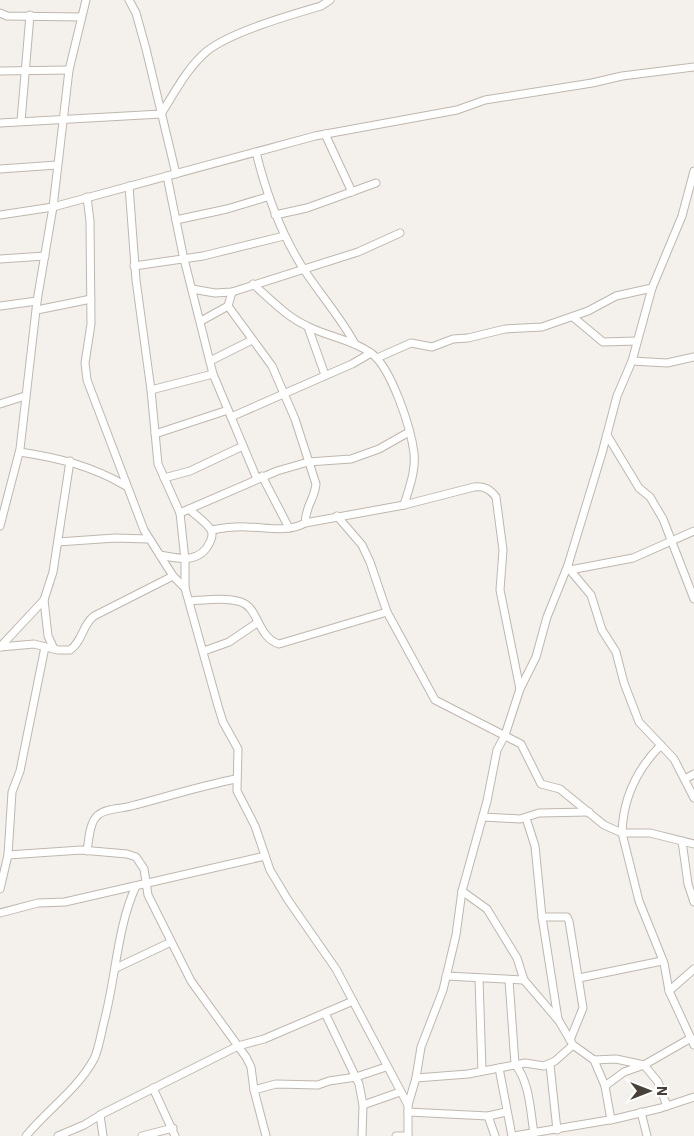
<svg xmlns="http://www.w3.org/2000/svg" width="694" height="1136" font-family="'IBM Plex Sans',sans-serif">
  <style>
    .lines { fill: none; stroke-linecap: round; stroke-linejoin: round }
    .minor-casing { stroke: #bfb7ae; stroke-width: 9 }
    .minor { stroke: #fff; stroke-width: 7 }
  </style>
  <rect width="100%" height="100%" fill="#f4f0eb"/>
  <g class="lines">
    <!-- minor casing -->
    <g class="minor-casing">
      <g id="minor">
        <polyline points="129,0 136,13 146,49 176,174"/>
        <polyline points="0,13 7,16 81,17"/>
        <polyline points="0,71 69,70"/>
        <polyline points="21,121 30,15"/>
        <path d="M0,123L161,114C175,92 187,68 207,51C231,32 290,15 321,6L330,0"/>
        <polyline points="325,134 352,192"/>
        <path d="M256,152C266,193 279,229 301,265C318,292 340,316 355,344"/>
        <polyline points="0,169 57,165"/>
        <polyline points="167,176 183,255 213,374 257,479"/>
        <polyline points="129,186 136,280 151,390 158,464 180,513 185,560 185,588 218,706 223,722 238,749 237,791 255,826 270,870 288,900 336,969 408,1105 408,1136"/>
        <polyline points="87,197 90,221 91,324 85,363 87,380 144,530 173,576 185,588"/>
        <polyline points="0,215 53,207 315,136 457,110 485,100 592,83 622,76 694,67"/>
        <polyline points="275,215 307,208 376,183"/>
        <polyline points="176,220 227,209 267,197"/>
        <polyline points="0,259 45,256"/>
        <polyline points="134,266 203,256 284,236"/>
        <path d="M253,284C270,299 287,317 307,326C328,337 351,339 371,353C391,367 411,428 414,453C416,471 409,488 404,505"/>
        <polyline points="192,289 215,293 232,292 358,252 400,233"/>
        <polyline points="0,306 37,301"/>
        <polyline points="37,310 91,299"/>
        <polyline points="573,317 603,342 637,341"/>
        <polyline points="201,321 228,306 232,292"/>
        <polyline points="308,327 325,375"/>
        <polyline points="377,358 411,343 432,347 453,339 468,338 505,329 542,327 588,311 616,296 652,288"/>
        <polyline points="210,361 252,340"/>
        <polyline points="632,361 667,363 694,357"/>
        <polyline points="151,390 213,374"/>
        <polyline points="0,404 25,396"/>
        <polyline points="231,417 352,364 371,353"/>
        <polyline points="155,434 228,410"/>
        <polyline points="607,435 639,488 650,497 663,519 694,599"/>
        <path d="M20,452C59,458 92,466 126,486"/>
        <polyline points="262,476 289,528"/>
        <polyline points="164,478 190,471 243,446"/>
        <polyline points="180,513 277,471 308,462 351,459 379,449 409,432"/>
        <polyline points="337,516 362,545 370,562 387,612 435,700 521,744 541,784 560,789 604,825 622,833 639,901 664,963 669,991 694,1045"/>
        <path d="M305,523L404,505L474,487C484,486 490,489 496,497L503,550L500,590L520,689"/>
        <polyline points="0,526 20,449 37,301 53,207 69,70 86,0"/>
        <path d="M212,530C223,528 235,526 247,527C266,527 287,533 305,523C306,504 314,501 316,484L295,419L272,366L228,306"/>
        <polyline points="58,542 115,538 149,539"/>
        <path d="M160,555C179,559 200,564 210,542C212,538 213,534 211,530C207,523 195,515 189,509"/>
        <polyline points="568,565 570,570 591,595 602,630 616,652 624,683 639,722 674,759 694,798"/>
        <polyline points="570,570 633,558 694,531"/>
        <polyline points="44,600 48,636 54,649"/>
        <path d="M189,601C205,600 226,597 241,602C259,608 257,637 279,644L387,612"/>
        <polyline points="0,647 44,600 53,572 70,461"/>
        <path d="M0,647L34,644L58,650H70C83,641 82,625 94,616L173,576"/>
        <polyline points="204,651 229,642 257,623"/>
        <path d="M661,745C636,770 623,798 622,833H650L694,844"/>
        <polyline points="685,779 694,774"/>
        <polyline points="483,817 520,819 539,813 589,812"/>
        <polyline points="526,818 535,846 542,917 558,1019"/>
        <polyline points="682,841 688,884 694,902"/>
        <path d="M87,851C89,840 89,823 98,815C106,808 121,809 131,806C166,797 200,786 236,779"/>
        <polyline points="8,855 81,850 127,854 136,857 144,869 148,895 191,981 246,1057 251,1067 254,1090 266,1136"/>
        <polyline points="0,889 8,855 12,792 20,771 45,647"/>
        <polyline points="462,891 487,909 517,958 524,980 559,1021 573,1045 594,1060 616,1059 644,1065 658,1082 667,1106"/>
        <polyline points="0,913 38,903 65,902 265,856"/>
        <polyline points="542,917 567,917 569,921 583,1008 570,1040"/>
        <polyline points="116,968 171,942"/>
        <polyline points="446,976 524,980"/>
        <polyline points="479,978 482,1071"/>
        <polyline points="579,978 662,961"/>
        <path d="M509,980L515,1064C530,1083 530,1110 534,1133"/>
        <polyline points="669,991 694,969"/>
        <polyline points="325,1013 359,1084 363,1105 362,1136"/>
        <polyline points="594,1060 605,1086 611,1120"/>
        <polyline points="550,1065 557,1130"/>
        <polyline points="499,1068 512,1136"/>
        <polyline points="416,1078 468,1074 525,1063 544,1066 555,1061 573,1045"/>
        <polyline points="605,1086 624,1072 644,1065 691,1038"/>
        <polyline points="153,1088 175,1136"/>
        <polyline points="254,1090 276,1084 318,1085 329,1081 356,1077 386,1067"/>
        <polyline points="363,1105 400,1092"/>
        <polyline points="408,1105 416,1078 421,1047 443,990 456,935 462,891 487,801 497,750 505,735 520,689 536,657 547,617 568,565 602,453 617,396 632,361 652,288 682,216 694,171"/>
        <polyline points="408,1112 488,1116 506,1112"/>
        <polyline points="641,1112 647,1136"/>
        <polyline points="100,1115 103,1136"/>
        <polyline points="488,1116 495,1136"/>
        <path d="M26,1136C48,1109 77,1090 94,1059C99,1048 101,1034 104,1022C116,977 117,927 136,886"/>
        <polyline points="58,1136 84,1125 102,1114 238,1046 264,1039 353,1001"/>
        <polyline points="142,1136 173,1128"/>
        <polyline points="396,1136 408,1136"/>
        <polyline points="514,1136 615,1119 661,1108 694,1097"/>
      </g>
    </g>
    <!-- minor -->
    <use href="#minor" class="minor"/>
  </g>
  <!-- north arrow -->
  <g transform="translate(649 1091) rotate(90)" stroke="#ffffff" stroke-width="4" paint-order="stroke">
  <path d="M0-4L9 19L0 12L-9 19Z" fill="#474139"/>
  <text y="-8" font-size="14" font-weight="bold" text-anchor="middle" fill="#474139">N</text>
  </g>
</svg>
